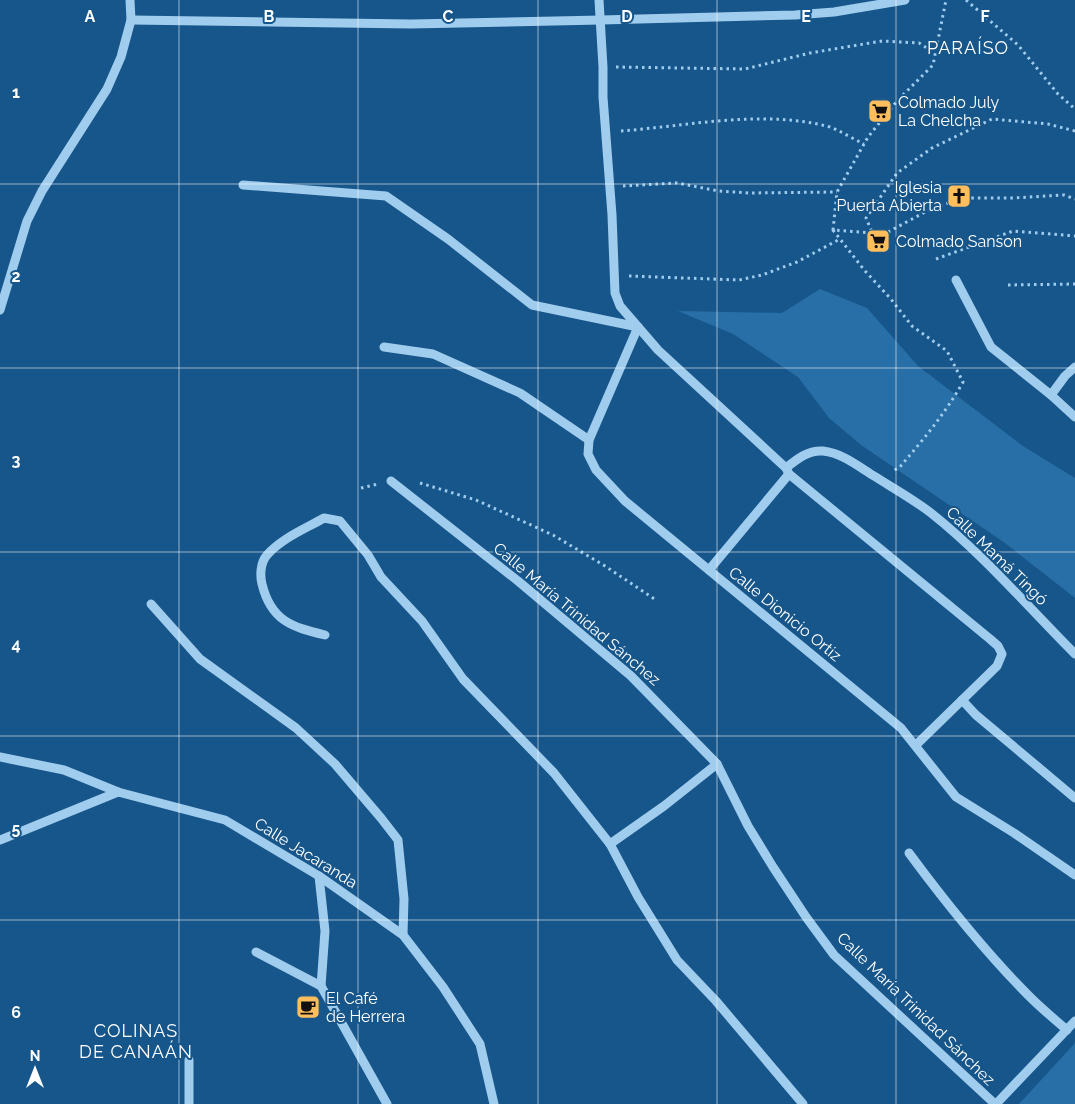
<svg xmlns="http://www.w3.org/2000/svg" width="1075" height="1104" font-family="Raleway,sans-serif">
  <style>
    .green { fill: #276fa6 }
    .lines { fill: none; stroke-linecap: round; stroke-linejoin: round }
    .path { stroke: #a0ccee; stroke-width: 3; stroke-dasharray: 2.5 4; stroke-linecap: butt }
    .minor { stroke: #a0ccee; stroke-width: 9 }
    .grid { fill: none; stroke: #fff; stroke-width: 1; stroke-opacity: 0.55 }
    .labels { text-anchor: middle; dominant-baseline: central; stroke-width: 4; stroke-linejoin: round; paint-order: stroke }
    .poi-label { font-size: 16px; fill: #fff; stroke: #17568a; text-anchor: start }
    .street-label { font-size: 16px; fill: #fff; stroke: #17568a }
    .neighbourhood-label { font-size: 18px; letter-spacing: 1px; fill: #fff; stroke: #17568a }
    .grid-label { font-size: 16px; text-anchor: middle; font-weight: bold; fill: #fff; stroke: #17568a; stroke-width: 4; stroke-linejoin: round; paint-order: stroke }
  </style>
  <rect width="100%" height="100%" fill="#17568a"/>
  <!-- green -->
  <g class="green">
    <polygon points="820,289 867,308 918,366 1023,446 1075,478 1075,598 1005,543 861,445 829,418 798,377 733,334 678,311 782,313"/>
    <polygon points="1075,1043 1075,1104 1019,1104"/>
  </g>
  <g class="lines">
    <!-- path -->
    <g class="path">
      <polyline points="966,0 1018,45 1058,94 1075,109"/>
      <polyline points="616,67 745,69 810,53 882,41 919,43 935,53"/>
      <path d="M621,131C687,126 764,109 830,127C841,131 853,139 864,144"/>
      <polyline points="1075,131 1048,124 992,119 932,148 897,173 866,218 875,239 927,211 962,198 1013,198 1064,195 1075,199"/>
      <polyline points="623,186 677,183 719,191 749,193 837,192"/>
      <path d="M833,230L865,271L890,298L912,326L947,351L963,382C945,414 922,441 899,468L892,471"/>
      <polyline points="872,233 833,230 837,192 868,137 897,101 933,65 946,0"/>
      <polyline points="936,259 1013,231 1075,236"/>
      <polyline points="629,276 739,280 762,275 797,262 840,239"/>
      <polyline points="1008,285 1075,284"/>
      <polyline points="420,483 476,500 553,535 605,566 656,600"/>
      <polyline points="361,488 378,484"/>
    </g>
    <!-- minor -->
    <g class="minor">
      <polyline points="599,0 603,67 603,97 612,215 615,293 620,306 658,350 786,468 789,474 990,639 998,646 1002,654 997,666 916,745"/>
      <polyline points="131,20 411,24 601,20 795,15 834,12 905,0"/>
      <polyline points="243,185 386,196 448,239 532,305 638,327"/>
      <polyline points="956,280 991,347 1051,395 1075,417"/>
      <polyline points="0,310 27,221 42,191 107,89 121,57 131,20 130,0"/>
      <polyline points="638,327 589,440 588,454 596,470 625,501 901,728 956,797 1014,833 1075,875"/>
      <polyline points="384,347 433,354 520,393 589,440"/>
      <polyline points="1051,395 1065,376 1075,367"/>
      <path d="M786,468C797,459 808,450 823,451C842,453 858,466 874,476C893,488 913,499 931,513C984,555 1028,607 1075,654"/>
      <polyline points="391,481 518,581 631,676 717,764 748,826 773,867 806,917 834,955 995,1104"/>
      <polyline points="709,570 789,474"/>
      <polyline points="151,604 200,659 296,728 335,764 381,818 398,840 404,899 403,935"/>
      <path d="M325,635C292,627 271,621 262,584C260,576 260,563 267,555C282,538 305,529 324,518L340,521L368,555L381,577L422,621L463,679L554,773L610,844L638,897L677,960L716,1001L803,1104"/>
      <polyline points="962,700 976,715 1075,798"/>
      <polyline points="0,757 64,770 118,792 225,820 319,876 403,935 443,987 480,1044 494,1104"/>
      <polyline points="0,840 118,792"/>
      <polyline points="610,844 664,806 717,764"/>
      <path d="M909,853C946,903 985,952 1030,997C1041,1008 1054,1019 1067,1030"/>
      <polyline points="319,876 325,931 321,986"/>
      <polyline points="256,952 321,986 387,1104"/>
      <polyline points="189,1104 189,1060"/>
      <polyline points="996,1104 1075,1021"/>
    </g>
  </g>
  <!-- grid -->
  <path class="grid" d="M179,0V1104M358,0V1104M538,0V1104M717,0V1104M896,0V1104M0,184H1075M0,368H1075M0,552H1075M0,736H1075M0,920H1075"/>
  <!-- icons -->
  <defs>
    <g id="supermarket-square" transform="scale(1.25)"><rect x="-9" y="-9" width="18" height="18" rx="4" fill="#ffbe5d" stroke="#17568a"/><path d="M-6-5.5h2.5l.6 2H6L4.5 2H-2.5L-4.4-4H-6ZM-1.5 3.2a1.3 1.3 0 1 0 .1 0ZM3 3.2a1.3 1.3 0 1 0 .1 0Z" fill="#111"/></g>
    <g id="church-square" transform="scale(1.25)"><rect x="-9" y="-9" width="18" height="18" rx="4" fill="#ffbe5d" stroke="#17568a"/><path d="M-1.2-6h2.4v3.5h3.3v2.4h-3.3V6h-2.4V-.1h-3.3v-2.4h3.3Z" fill="#111"/></g>
    <g id="cafe-square" transform="scale(1.25)"><rect x="-9" y="-9" width="18" height="18" rx="4" fill="#ffbe5d" stroke="#17568a"/><path d="M-5.5-4.5H6V0H3Q3 3.5 0 3.5H-2.5Q-5.5 3.5-5.5 0ZM3-3.2v2h1.7v-2ZM-6 4.5H4V6H-6Z" fill="#111"/></g>
  </defs>
  <g fill-rule="evenodd">
    <use href="#supermarket-square" x="880" y="111"/>
    <use href="#church-square" x="959" y="196"/>
    <use href="#supermarket-square" x="878" y="241"/>
    <use href="#cafe-square" x="308" y="1007"/>
  </g>
  <g class="labels">
    <!-- poi labels -->
    <g class="poi-label">
      <text x="898" y="102">Colmado July<tspan x="898" dy="18">La Chelcha</tspan></text>
      <text x="942" y="187" text-anchor="end">Iglesia<tspan x="942" dy="18">Puerta Abierta</tspan></text>
      <text x="896" y="241">Colmado Sanson</text>
      <text x="326" y="998">El Café<tspan x="326" dy="18">de Herrera</tspan></text>
    </g>
    <!-- street labels -->
    <g class="street-label">
      <text transform="translate(997 556) rotate(44)">Calle Mamá Tingó</text>
      <text transform="translate(577 614) rotate(40)">Calle María Trinidad Sánchez</text>
      <text transform="translate(785 614) rotate(39)">Calle Dionicio Ortiz</text>
      <text transform="translate(306 853) rotate(32)">Calle Jacaranda</text>
      <text transform="translate(916 1009) rotate(44)">Calle María Trinidad Sánchez</text>
    </g>
    <!-- neighbourhood labels -->
    <g class="neighbourhood-label">
      <text x="968" y="47">PARAÍSO</text>
      <text x="136" y="1030">COLINAS<tspan x="136" dy="21">DE CANAÁN</tspan></text>
    </g>
  </g>
  <g class="grid-label">
    <text x="90" y="22">A</text>
    <text x="269" y="22">B</text>
    <text x="448" y="22">C</text>
    <text x="627" y="22">D</text>
    <text x="806" y="22">E</text>
    <text x="985" y="22">F</text>
    <text x="16" y="98">1</text>
    <text x="16" y="282">2</text>
    <text x="16" y="466">3</text>
    <text x="16" y="650">4</text>
    <text x="16" y="834">5</text>
    <text x="16" y="1018">6</text>
  </g>
  <!-- north arrow -->
  <g transform="translate(35 1069)" stroke="#17568a" stroke-width="4" paint-order="stroke">
  <path d="M0-4L9 19L0 12L-9 19Z" fill="#ffffff"/>
  <text y="-8" font-size="14" font-weight="bold" text-anchor="middle" fill="#ffffff">N</text>
  </g>
</svg>
